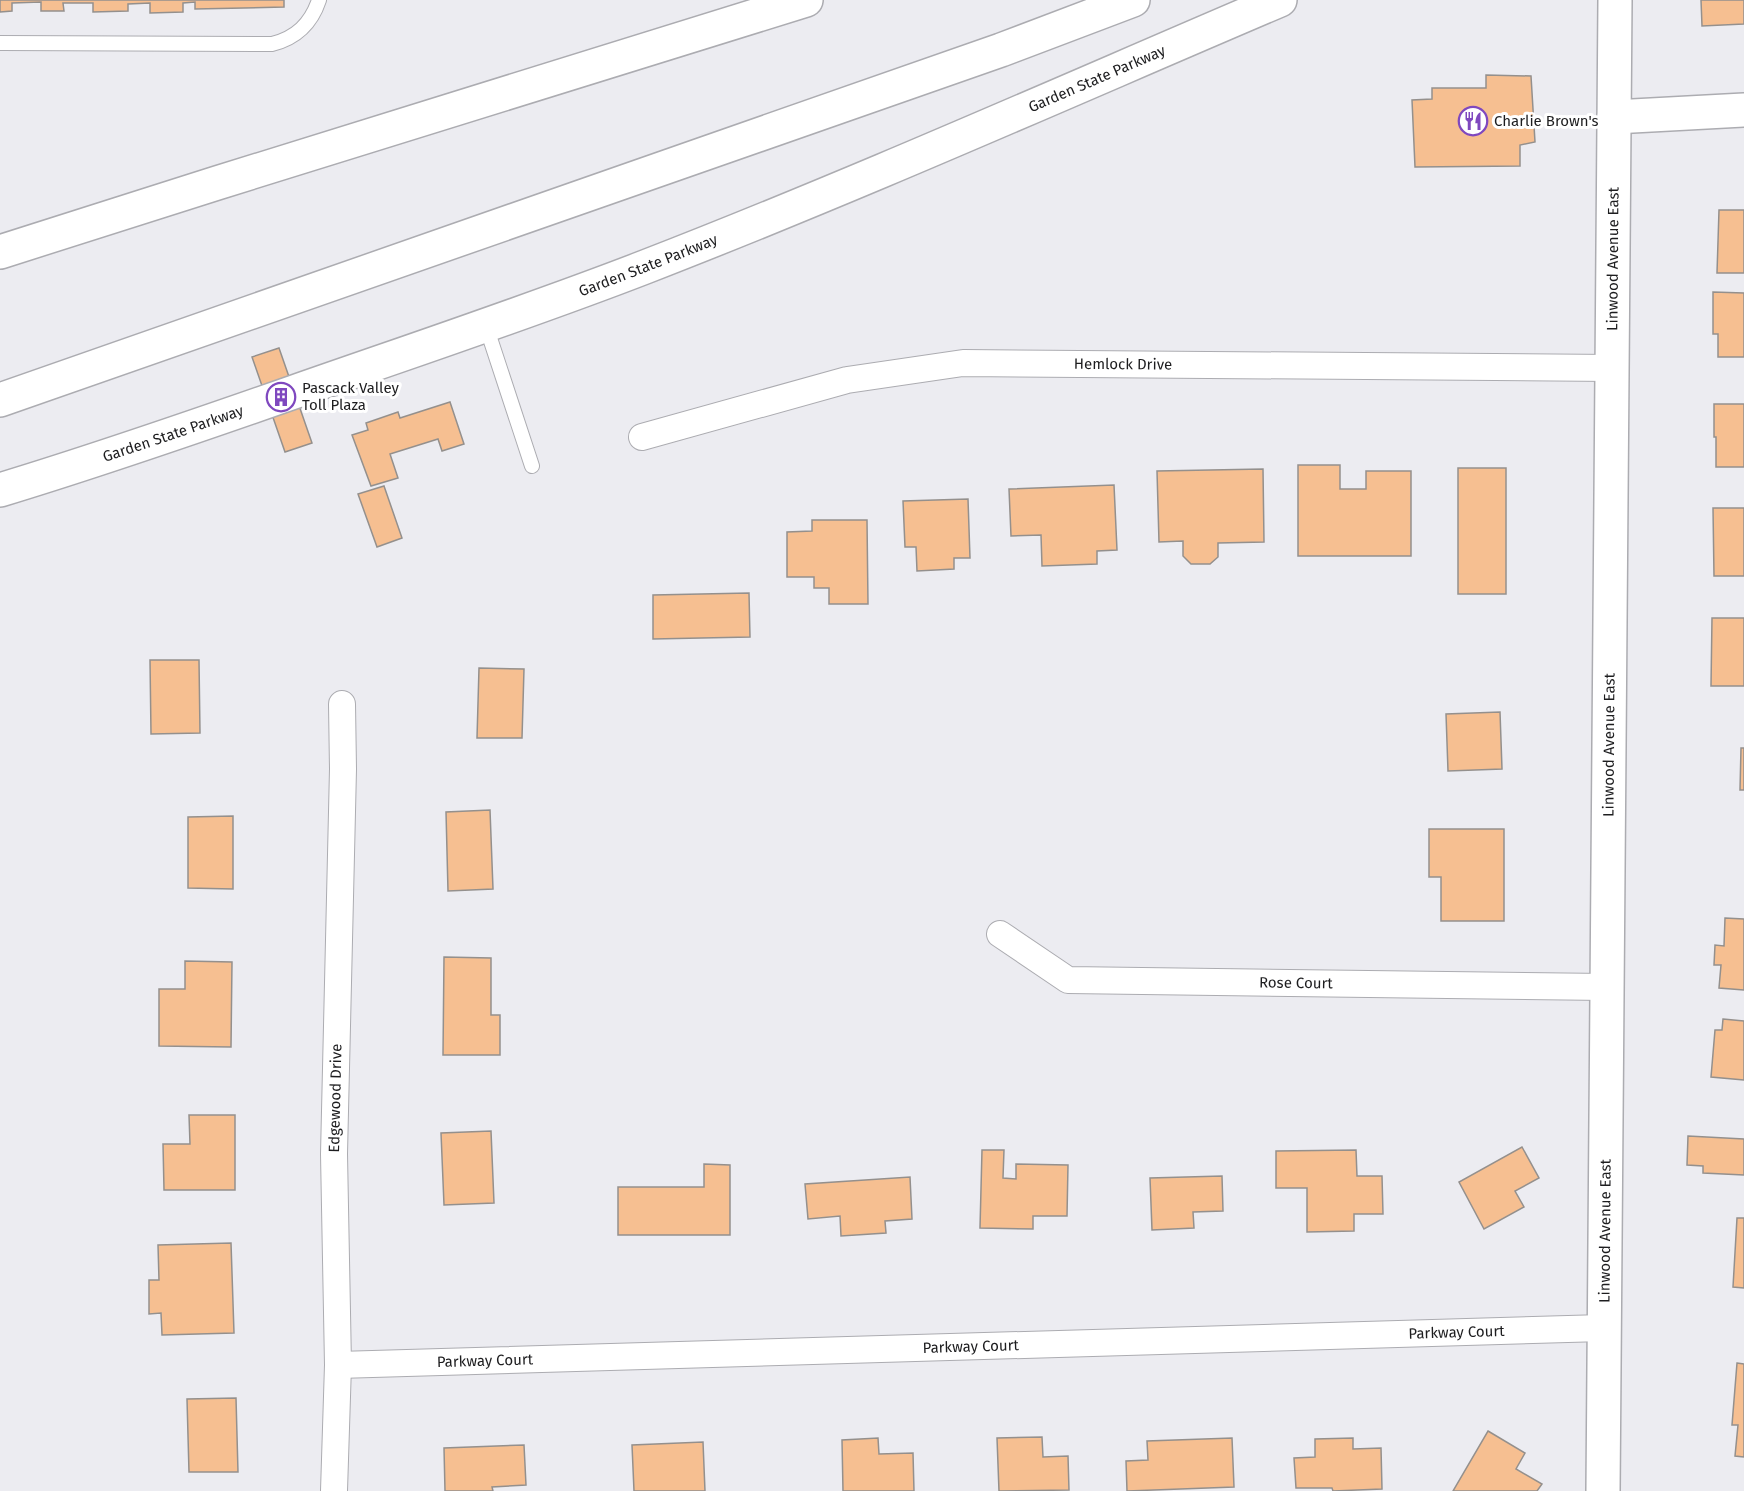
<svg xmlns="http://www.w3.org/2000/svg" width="1744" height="1491" font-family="'Fira Sans',sans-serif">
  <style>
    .building { fill: #f6bf91; stroke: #94908d; stroke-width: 1.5 }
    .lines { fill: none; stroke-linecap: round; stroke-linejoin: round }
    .service-casing { stroke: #acacb1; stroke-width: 16 }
    .minor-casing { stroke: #acacb1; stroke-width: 28 }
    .secondary-casing { stroke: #acacb1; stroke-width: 36 }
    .motorway-casing { stroke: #acacb1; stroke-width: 36 }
    .service { stroke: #fff; stroke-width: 14 }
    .minor { stroke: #fff; stroke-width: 26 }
    .secondary { stroke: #fff; stroke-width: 33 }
    .motorway { stroke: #fff; stroke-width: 33 }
    .labels { text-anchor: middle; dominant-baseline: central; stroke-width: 6; stroke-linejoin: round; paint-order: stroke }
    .street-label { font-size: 15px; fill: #1d1d1f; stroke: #fff }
    .poi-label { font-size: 15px; fill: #1d1d1f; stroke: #fff; text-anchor: start }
  </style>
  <rect width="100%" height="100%" fill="#ececf1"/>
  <!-- building -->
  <g class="building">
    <polygon points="0,0 284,0 284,7 195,9 195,2 183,3 183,12 150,13 150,3 128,4 128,11 93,12 93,3 63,3 64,11 41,11 41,2 12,3 12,11 0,12"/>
    <polygon points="1701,0 1744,0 1744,24 1702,26"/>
    <polygon points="1486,75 1531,76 1535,142 1520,145 1520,166 1415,167 1412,100 1432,99 1432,88 1486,88"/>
    <polygon points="1719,210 1744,210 1744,273 1717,273"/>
    <polygon points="1713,292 1744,293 1744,357 1718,357 1718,334 1713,334"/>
    <polygon points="279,348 312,443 285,452 252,357"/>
    <polygon points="450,402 464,444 442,451 438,439 390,454 398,478 371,486 352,435 368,430 366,423 398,412 400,418"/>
    <polygon points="1714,404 1744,404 1744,467 1716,467 1716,437 1714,437"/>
    <polygon points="1298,465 1340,465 1340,489 1366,489 1366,471 1411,471 1411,556 1298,556"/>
    <rect x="1458" y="468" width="48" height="126"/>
    <polygon points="1263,469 1264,542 1218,543 1218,557 1210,564 1191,564 1183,556 1183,541 1159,542 1157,471"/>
    <polygon points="1114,485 1117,550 1097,551 1097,564 1042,566 1041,535 1011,536 1009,489"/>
    <polygon points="384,486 402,538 377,547 358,494"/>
    <polygon points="968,499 970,558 954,558 954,569 917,571 916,547 905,547 903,501"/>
    <polygon points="1713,508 1744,508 1744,576 1714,576"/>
    <polygon points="812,520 867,520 868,604 829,604 829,588 814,588 814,577 787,577 787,532 812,531"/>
    <polygon points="749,593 750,637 653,639 653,595"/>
    <polygon points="1712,618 1744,618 1744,686 1711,686"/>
    <polygon points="150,660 199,660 200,733 151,734"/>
    <polygon points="479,668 524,669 522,738 477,738"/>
    <polygon points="1500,712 1502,769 1448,771 1446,714"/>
    <polygon points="1741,748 1744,748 1744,790 1740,790"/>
    <polygon points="490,810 493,889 448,891 446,812"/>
    <polygon points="233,816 233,889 188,888 188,817"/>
    <polygon points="1429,829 1504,829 1504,921 1441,921 1441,877 1429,877"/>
    <polygon points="1725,918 1744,919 1744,990 1719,988 1721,965 1714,965 1715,945 1724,946"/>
    <polygon points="444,957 491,958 491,1015 500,1015 500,1055 443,1055"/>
    <polygon points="185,961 232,962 231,1047 159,1046 159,989 185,989"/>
    <polygon points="1723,1019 1744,1021 1744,1080 1711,1077 1715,1030 1722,1030"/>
    <polygon points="189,1115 235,1115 235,1190 164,1190 163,1144 190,1144"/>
    <polygon points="491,1131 494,1203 444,1205 441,1133"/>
    <polygon points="1688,1136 1744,1139 1744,1175 1703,1173 1703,1166 1687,1165"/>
    <polygon points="1522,1147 1539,1178 1515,1191 1524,1207 1484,1229 1459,1182"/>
    <polygon points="982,1150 1004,1150 1003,1178 1016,1179 1016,1164 1068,1165 1067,1216 1033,1216 1033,1229 980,1228"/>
    <polygon points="1356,1150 1357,1176 1382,1176 1383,1214 1354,1214 1354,1231 1307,1232 1307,1188 1276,1188 1276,1151"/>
    <polygon points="704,1164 730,1165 730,1235 618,1235 618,1187 704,1187"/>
    <polygon points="1222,1176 1223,1211 1193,1212 1194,1228 1152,1230 1150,1178"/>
    <polygon points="910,1177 912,1219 885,1221 886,1233 841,1236 840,1216 808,1219 805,1184"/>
    <polygon points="1737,1218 1744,1218 1744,1288 1733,1287"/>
    <polygon points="231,1243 234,1333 162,1335 161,1313 149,1314 149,1280 159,1280 158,1245"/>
    <polygon points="1737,1363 1744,1364 1744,1457 1735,1456 1738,1425 1732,1425"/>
    <polygon points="236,1398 238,1472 189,1472 187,1399"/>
    <polygon points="1488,1431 1525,1453 1516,1469 1542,1484 1537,1491 1453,1491"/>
    <polygon points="1042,1437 1043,1457 1068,1456 1069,1490 999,1491 997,1438"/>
    <polygon points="878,1438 879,1454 913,1453 914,1491 843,1491 842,1440"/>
    <polygon points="1232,1438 1234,1487 1127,1491 1126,1461 1148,1460 1147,1441"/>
    <polygon points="1353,1438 1353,1449 1381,1448 1382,1489 1333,1491 1332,1488 1296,1488 1294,1458 1315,1457 1315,1439"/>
    <polygon points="703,1442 705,1491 634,1491 632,1445"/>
    <polygon points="524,1445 526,1485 492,1487 493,1491 445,1491 444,1448"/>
  </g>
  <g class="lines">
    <!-- service casing -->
    <g class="service-casing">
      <g id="service">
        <path d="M0,43L272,44C296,38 311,24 319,0"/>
        <polyline points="486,326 532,466"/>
      </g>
    </g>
    <!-- minor casing -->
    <g class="minor-casing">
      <g id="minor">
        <path id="s1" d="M642,437L847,380L963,363L1613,368"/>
        <path id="s2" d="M1000,934L1068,980L1606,987"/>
        <path id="s3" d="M338,1365L1603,1328"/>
        <path id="s4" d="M334,1491L338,1365L334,1154L343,769L342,704"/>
      </g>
    </g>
    <!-- secondary casing -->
    <g class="secondary-casing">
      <g id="secondary">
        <polyline points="1614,117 1744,110"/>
        <path id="s5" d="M1603,1491L1615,0"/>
      </g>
    </g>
    <!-- motorway casing -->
    <g class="motorway-casing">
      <g id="motorway">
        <polyline points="0,252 217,183 806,0"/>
        <polyline points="0,400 1001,50 1133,0"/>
        <path id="s6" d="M0,490C99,460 197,426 294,392C411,351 529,312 645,267C859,184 1069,90 1280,0"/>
      </g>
    </g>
    <!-- service -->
    <use href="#service" class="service"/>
    <!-- minor -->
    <use href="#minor" class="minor"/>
    <!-- secondary -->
    <use href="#secondary" class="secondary"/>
    <!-- motorway -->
    <use href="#motorway" class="motorway"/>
  </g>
  <!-- icons -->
  <defs>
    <g id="restaurant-ring" transform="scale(1.5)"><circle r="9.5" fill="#fff" stroke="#7f48bf" stroke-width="1.5"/><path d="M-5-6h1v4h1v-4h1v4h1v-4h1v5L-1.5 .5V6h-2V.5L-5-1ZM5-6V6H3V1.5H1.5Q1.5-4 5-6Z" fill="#7f48bf"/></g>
    <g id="building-ring" transform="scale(1.5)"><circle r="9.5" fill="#fff" stroke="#7f48bf" stroke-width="1.5"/><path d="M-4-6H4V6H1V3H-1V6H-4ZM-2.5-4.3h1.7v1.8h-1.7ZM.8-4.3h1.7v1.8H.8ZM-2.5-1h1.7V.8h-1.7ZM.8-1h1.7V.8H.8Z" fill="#7f48bf"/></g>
  </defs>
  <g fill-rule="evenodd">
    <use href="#restaurant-ring" x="1473" y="121"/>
    <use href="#building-ring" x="281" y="397"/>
  </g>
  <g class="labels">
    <!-- street labels -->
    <g class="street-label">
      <text stroke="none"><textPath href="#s6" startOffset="1172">Garden State Parkway</textPath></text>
      <text stroke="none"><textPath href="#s5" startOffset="1232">Linwood Avenue East</textPath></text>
      <text stroke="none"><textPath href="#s6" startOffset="686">Garden State Parkway</textPath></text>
      <text stroke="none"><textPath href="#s1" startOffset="490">Hemlock Drive</textPath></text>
      <text stroke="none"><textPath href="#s6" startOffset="182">Garden State Parkway</textPath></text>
      <text stroke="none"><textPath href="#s5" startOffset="746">Linwood Avenue East</textPath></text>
      <text stroke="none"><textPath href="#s2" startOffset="310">Rose Court</textPath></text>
      <text stroke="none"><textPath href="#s4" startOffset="393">Edgewood Drive</textPath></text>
      <text stroke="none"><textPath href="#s5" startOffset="260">Linwood Avenue East</textPath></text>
      <text stroke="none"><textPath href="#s3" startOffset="1119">Parkway Court</textPath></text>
      <text stroke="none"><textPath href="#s3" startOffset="633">Parkway Court</textPath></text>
      <text stroke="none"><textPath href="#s3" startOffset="147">Parkway Court</textPath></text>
    </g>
    <!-- poi labels -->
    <g class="poi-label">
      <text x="1494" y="121">Charlie Brown's</text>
      <text x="302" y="388">Pascack Valley<tspan x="302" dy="17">Toll Plaza</tspan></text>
    </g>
  </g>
</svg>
